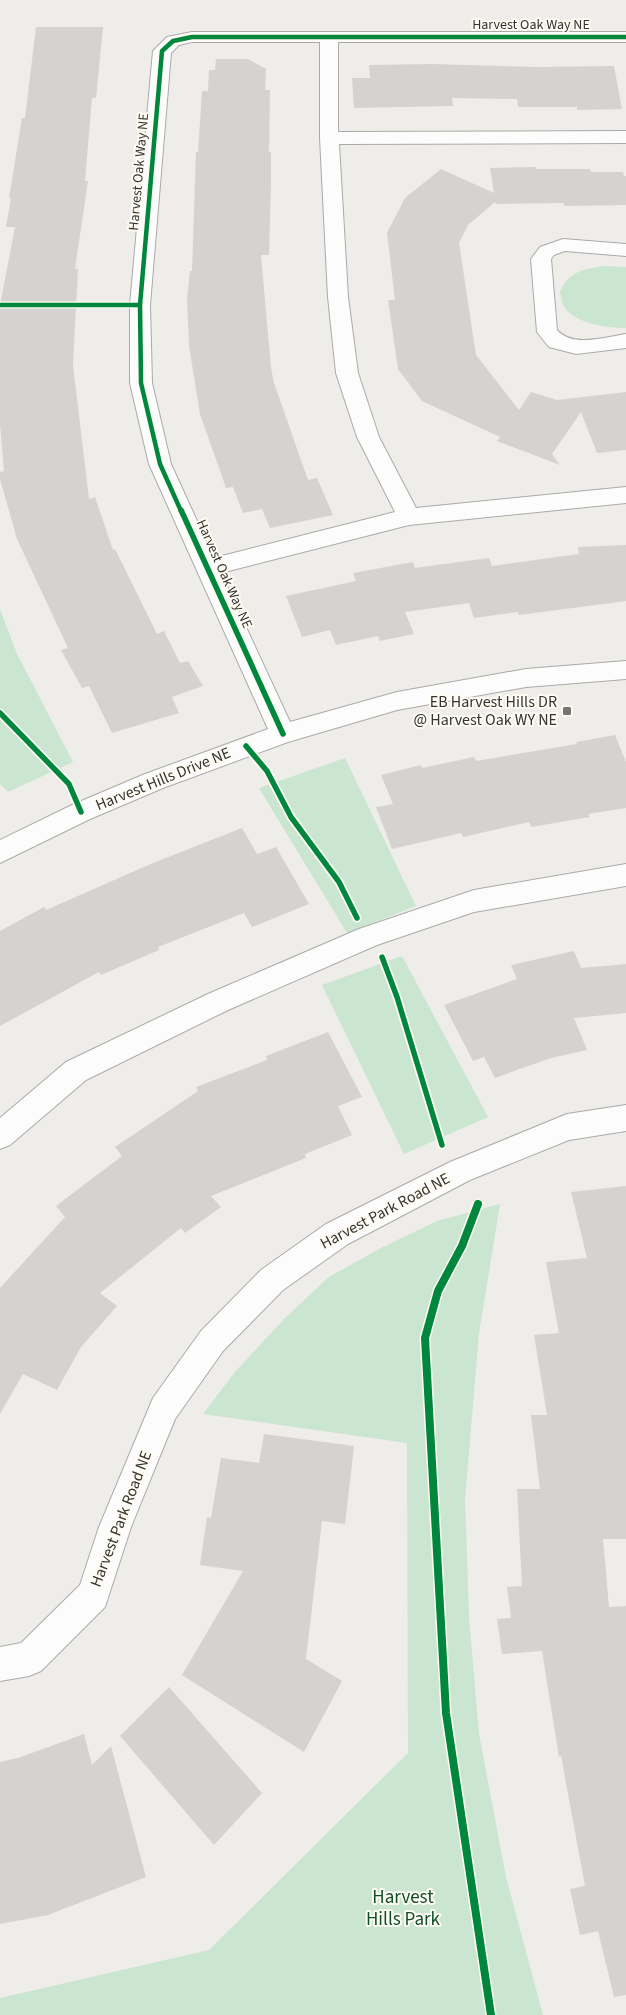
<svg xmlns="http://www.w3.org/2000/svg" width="626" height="2015" font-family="'Source Sans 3',sans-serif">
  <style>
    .green { fill: #cae5d0 }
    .building { fill: #d5d3d0 }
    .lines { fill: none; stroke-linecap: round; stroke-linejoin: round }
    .minor-casing { stroke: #abaaa8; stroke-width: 2 }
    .minor { fill: #fcfcfc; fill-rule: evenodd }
    .cycleway-far2-casing { stroke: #fefbf3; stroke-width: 7 }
    .cycleway-far1-casing { stroke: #fefbf3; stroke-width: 9 }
    .cycleway-casing { stroke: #fefbf3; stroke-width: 11 }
    .cycleway-far2 { stroke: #00873e; stroke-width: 4.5 }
    .cycleway-far1 { stroke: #00873e; stroke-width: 5.5 }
    .cycleway { stroke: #00873e; stroke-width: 8 }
    .poi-dot { fill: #767571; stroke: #fefbf3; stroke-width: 2 }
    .labels { text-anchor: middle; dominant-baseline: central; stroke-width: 4; stroke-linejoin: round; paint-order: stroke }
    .far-street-label { font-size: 14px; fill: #353430; stroke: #fefbf3 }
    .poi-label { font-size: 16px; fill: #353430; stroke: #fefbf3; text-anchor: end }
    .street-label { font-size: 16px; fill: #353430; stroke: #fefbf3 }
    .near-park-label { font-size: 19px; fill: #0f4e2a; stroke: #fefbf3 }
  </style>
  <rect width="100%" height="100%" fill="#eeede9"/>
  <!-- green -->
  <g class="green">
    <path d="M603,266L626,267V328C608,328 576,324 565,308C562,304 561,297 560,292C569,271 582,270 603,266Z"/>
    <polygon points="0,609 17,654 73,762 8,792 0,784"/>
    <polygon points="345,758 416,906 347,933 259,788"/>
    <polygon points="402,956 488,1117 404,1154 322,985"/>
    <polygon points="500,1204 479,1333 465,1499 469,1616 479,1734 506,1877 543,2015 0,2015 0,1998 209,1950 408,1753 407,1443 203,1414 235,1372 284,1319 329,1277 381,1248 437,1221"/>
  </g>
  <!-- building -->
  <g class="building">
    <polygon points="36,27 103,27 96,98 92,98 85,181 88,181 75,269 78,269 73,365 89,499 95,497 113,550 115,549 157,634 164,631 180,663 188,661 203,686 172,697 179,713 112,733 89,686 82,688 61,650 68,648 17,539 0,479 0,472 4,471 0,424 0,305 15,227 6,227 11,198 9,198 22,118 25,118"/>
    <polygon points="216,59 248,59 266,69 265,90 270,90 269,152 271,152 271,184 269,255 261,255 271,368 274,383 308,480 317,478 333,515 270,528 262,509 243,513 233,487 226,488 200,414 189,346 187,299 190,271 192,271 196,152 198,152 202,91 208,91 209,70 215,70"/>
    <polygon points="431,64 539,67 614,66 622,109 577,110 577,107 518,107 517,99 452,98 453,106 354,108 352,78 370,78 369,65"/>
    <polygon points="536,167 536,169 590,169 591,172 623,172 624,176 626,176 626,205 564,206 564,203 496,204 495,202 468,225 459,243 476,355 519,410 531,392 557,400 626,392 626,450 597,453 581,412 552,454 560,465 497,441 500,437 422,401 398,369 388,300 395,300 387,233 405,198 441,169 494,193 490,168"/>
    <polygon points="626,545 626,601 519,615 518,612 474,618 469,603 405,612 414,634 380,641 378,636 336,645 330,630 302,637 286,596 356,581 353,573 413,562 415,568 489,558 492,566 579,554 578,547"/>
    <polygon points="615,735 626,762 626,808 588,814 590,817 531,827 529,822 463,837 461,833 392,849 376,807 393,804 381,775 421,765 422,768 474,757 476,761 577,744 576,742"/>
    <polygon points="242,828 257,854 276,847 309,904 252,927 244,913 158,947 159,950 101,975 99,972 0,1026 0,931 44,907 46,910 153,863"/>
    <polygon points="574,951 581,968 626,964 626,1013 574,1018 587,1050 551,1058 495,1078 484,1057 473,1061 444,1005 517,979 511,965"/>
    <polygon points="328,1032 362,1097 338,1106 352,1135 305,1154 306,1158 211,1196 221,1207 185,1233 181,1228 100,1293 117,1306 81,1347 57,1390 23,1374 0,1414 0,1288 65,1217 56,1206 122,1156 115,1147 198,1091 196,1087 267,1060 266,1056"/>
    <polygon points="626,1186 626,1539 603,1539 609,1607 626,1606 626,1995 614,1997 598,1931 580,1935 570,1889 585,1886 561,1756 559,1757 542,1651 502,1654 497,1619 511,1618 507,1587 522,1586 517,1489 540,1489 531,1415 547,1415 534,1335 559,1333 546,1262 587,1258 571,1192"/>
    <polygon points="264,1434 354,1446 345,1524 322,1521 306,1659 342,1681 304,1752 182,1675 243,1571 200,1565 207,1517 211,1518 221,1458 259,1463"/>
    <polygon points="169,1687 262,1793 214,1845 120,1736"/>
    <polygon points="84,1734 92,1765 111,1746 146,1877 48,1915 0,1924 0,1762 18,1758"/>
  </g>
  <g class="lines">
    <!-- minor casing -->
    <g class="minor-casing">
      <g id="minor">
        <path d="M192,32H626V42H338V132L626,131V143L339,144L348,297L358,373L379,437L416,508L626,487V503L409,525L221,573L290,722L397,692L526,669L626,661V679L526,687L397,710L288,742L163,788L90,819L0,863V840L72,805L145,774L268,729L149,464L130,383V305L153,51L167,37ZM192,42H320V138L328,297L336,373L357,437L395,512L214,558L171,464L152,383L150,305L171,53L179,45Z"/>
        <path d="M563,239L626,244V256L565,251L554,255L551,259L557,330C573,348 605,337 626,334V348L576,354L549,347L537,332L531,259L540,247Z"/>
        <polygon points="626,864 626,886 474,912 377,945 228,1010 86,1080 10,1145 0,1149 0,1118 66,1062 208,994 359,929 474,890"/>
        <polygon points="626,1105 626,1131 569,1140 470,1180 348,1244 283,1290 223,1351 175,1419 131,1527 105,1607 41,1671 29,1676 0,1681 0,1647 21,1643 80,1585 99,1527 153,1398 201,1331 261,1270 326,1224 450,1162 567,1114"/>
      </g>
    </g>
    <!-- minor -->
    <use href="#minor" class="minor"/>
    <!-- cycleway-far2 casing -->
    <g class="cycleway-far2-casing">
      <g id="cycleway-far2">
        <polyline points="0,305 140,305"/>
        <polyline points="181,511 160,464 141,383 140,305 162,51 173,41 192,37 626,37"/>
      </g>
    </g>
    <!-- cycleway-far1 casing -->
    <g class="cycleway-far1-casing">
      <g id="cycleway-far1">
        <polyline points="181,510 283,734"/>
        <polyline points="0,713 69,784 81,812"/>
        <polyline points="246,746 267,771 291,817 339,882 357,918"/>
        <polyline points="382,957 397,997 442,1145"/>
      </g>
    </g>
    <!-- cycleway casing -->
    <g class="cycleway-casing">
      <polyline id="cycleway" points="478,1204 462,1246 438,1291 425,1338 446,1713 491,2015"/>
    </g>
    <!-- cycleway-far2 -->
    <use href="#cycleway-far2" class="cycleway-far2"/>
    <!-- cycleway-far1 -->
    <use href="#cycleway-far1" class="cycleway-far1"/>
    <!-- cycleway -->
    <use href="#cycleway" class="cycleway"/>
  </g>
  <!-- markers -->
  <rect class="poi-dot" x="562" y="706" width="10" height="10" rx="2.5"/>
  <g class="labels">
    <!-- far-street labels -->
    <g class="far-street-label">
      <text x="531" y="25">Harvest Oak Way NE</text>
      <text transform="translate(139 172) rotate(-85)">Harvest Oak Way NE</text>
      <text transform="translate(224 574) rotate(66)">Harvest Oak Way NE</text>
    </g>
    <!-- poi labels -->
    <g class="poi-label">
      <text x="557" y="702">EB Harvest Hills DR<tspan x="557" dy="18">@ Harvest Oak WY NE</tspan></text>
    </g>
    <!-- street labels -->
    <g class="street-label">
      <text transform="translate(163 779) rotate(-22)">Harvest Hills Drive NE</text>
      <text transform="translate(385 1211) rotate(-28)">Harvest Park Road NE</text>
      <text transform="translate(121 1519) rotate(-69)">Harvest Park Road NE</text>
    </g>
    <!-- near-park labels -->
    <g class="near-park-label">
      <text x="403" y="1897">Harvest<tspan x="403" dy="22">Hills Park</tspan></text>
    </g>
  </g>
</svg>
